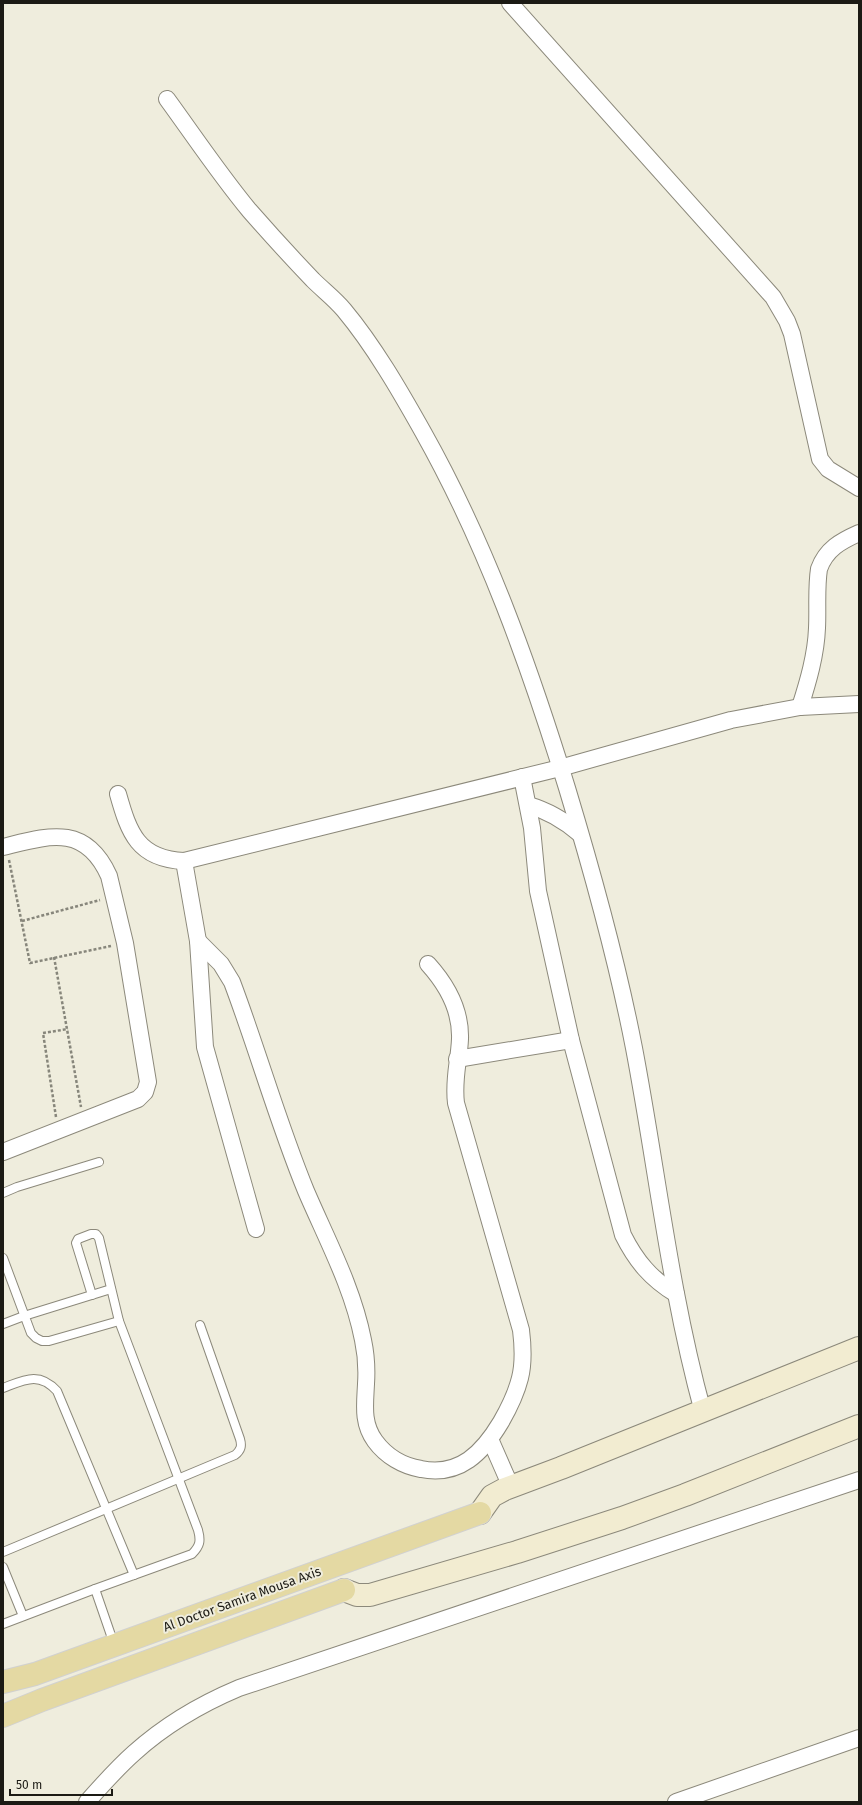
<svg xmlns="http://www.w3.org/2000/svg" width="862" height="1805" font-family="'Fira Sans',sans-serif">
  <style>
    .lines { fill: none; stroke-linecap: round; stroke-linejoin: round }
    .lane-casing { stroke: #8c897b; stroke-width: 10 }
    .street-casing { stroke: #8c897b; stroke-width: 18 }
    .secondary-casing { stroke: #8c897b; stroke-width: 24 }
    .primary-casing { stroke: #d1d1d0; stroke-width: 24 }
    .path { stroke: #87867b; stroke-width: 2.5; stroke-dasharray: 3 2; stroke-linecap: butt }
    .lane { stroke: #fff; stroke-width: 8 }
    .street { stroke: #fff; stroke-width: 16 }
    .secondary { stroke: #f2ecd1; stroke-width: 22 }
    .primary { stroke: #e4d9a3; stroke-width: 22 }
    .labels { text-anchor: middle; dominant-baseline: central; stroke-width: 4; stroke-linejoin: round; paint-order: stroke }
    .street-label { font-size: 13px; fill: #1b1a14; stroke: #efeddd }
  </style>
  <rect width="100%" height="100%" fill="#efeddd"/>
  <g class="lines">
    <!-- lane casing -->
    <g class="lane-casing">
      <g id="lane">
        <polyline points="3,1193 17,1187 99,1162"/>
        <polyline points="3,1258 31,1333 36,1338 42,1341 49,1341 119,1321"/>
        <polyline points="3,1324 24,1316 111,1289"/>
        <path d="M3,1388C24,1380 39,1371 57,1391L134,1575"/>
        <path d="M3,1552L235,1455C241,1450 242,1446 240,1439L200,1325"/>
        <polyline points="3,1567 23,1616"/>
        <polyline points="95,1589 114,1644"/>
        <path d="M3,1624L95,1589L192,1554C200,1546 201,1541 198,1530L119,1321L99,1238L96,1234H91L78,1239L76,1243L92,1295"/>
      </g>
    </g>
    <!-- street casing -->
    <g class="street-casing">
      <g id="street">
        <polyline points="510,3 773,297 787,321 792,334 820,459 828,469 859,488"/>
        <path d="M167,99C194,136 220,175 249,210C270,234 291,257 313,280C323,290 335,299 344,310C374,346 400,391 423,432C486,544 529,665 567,788C593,874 617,960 634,1048C657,1169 670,1292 703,1412"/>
        <path d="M800,707C808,682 816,655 817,628C818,609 816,588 819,569C826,549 841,541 859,533"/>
        <path d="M522,777L532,828L538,891L571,1040L623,1235C636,1261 651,1279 676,1294"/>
        <path d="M118,794C129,833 138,859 184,861L560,768L731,720L800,707L859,704"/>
        <path d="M528,805C549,811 564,820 580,834"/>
        <path d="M3,847C48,836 85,823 109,876L125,943L148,1082L145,1092L138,1099L3,1152"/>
        <polyline points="184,861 198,941 205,1047 256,1229"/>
        <path d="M198,941L221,964L232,982C258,1051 278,1123 306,1191C327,1240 353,1288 363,1340C366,1354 367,1369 366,1384C365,1405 362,1423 375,1441C386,1456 403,1466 421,1469C460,1477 483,1452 501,1422C509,1408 516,1394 520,1378C524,1362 523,1346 521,1330L456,1103C453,1079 459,1062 460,1039C461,1010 447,985 428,964"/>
        <polyline points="457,1059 571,1040"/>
        <polyline points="490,1439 511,1487"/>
        <path d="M87,1802C102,1785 117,1768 134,1753C165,1725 201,1704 239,1688L859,1480"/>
        <polyline points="676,1802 859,1738"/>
      </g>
    </g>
    <!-- secondary casing -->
    <g class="secondary-casing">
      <g id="secondary">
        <polyline points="480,1513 492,1496 505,1489 561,1468 859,1348"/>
        <polyline points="344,1590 357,1595 370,1595 517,1552 622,1518 685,1495 859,1426"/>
      </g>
    </g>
    <!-- primary casing -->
    <g class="primary-casing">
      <g id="primary">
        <polyline points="3,1682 35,1674 480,1513"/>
        <polyline points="3,1716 42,1700 344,1590"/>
      </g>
    </g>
    <!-- path -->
    <g class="path">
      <polyline points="9,860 30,963 111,946"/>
      <polyline points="22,921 100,900"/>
      <polyline points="54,957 81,1107"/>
      <polyline points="56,1117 43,1033 68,1029"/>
    </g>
    <!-- lane -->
    <use href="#lane" class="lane"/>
    <!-- street -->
    <use href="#street" class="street"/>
    <!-- secondary -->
    <use href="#secondary" class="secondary"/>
    <!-- primary -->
    <use href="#primary" class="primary"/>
  </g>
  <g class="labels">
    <!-- street labels -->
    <g class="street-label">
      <text transform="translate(242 1599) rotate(-20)">Al Doctor Samira Mousa Axis</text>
    </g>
  </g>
  <!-- border -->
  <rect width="862" height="1805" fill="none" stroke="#1b1a14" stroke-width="8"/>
  <!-- scale -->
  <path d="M10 1789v6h102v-6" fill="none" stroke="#1b1a14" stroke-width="2"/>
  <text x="16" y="1789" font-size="12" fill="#1b1a14" stroke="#efeddd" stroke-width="3" paint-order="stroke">50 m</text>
</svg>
